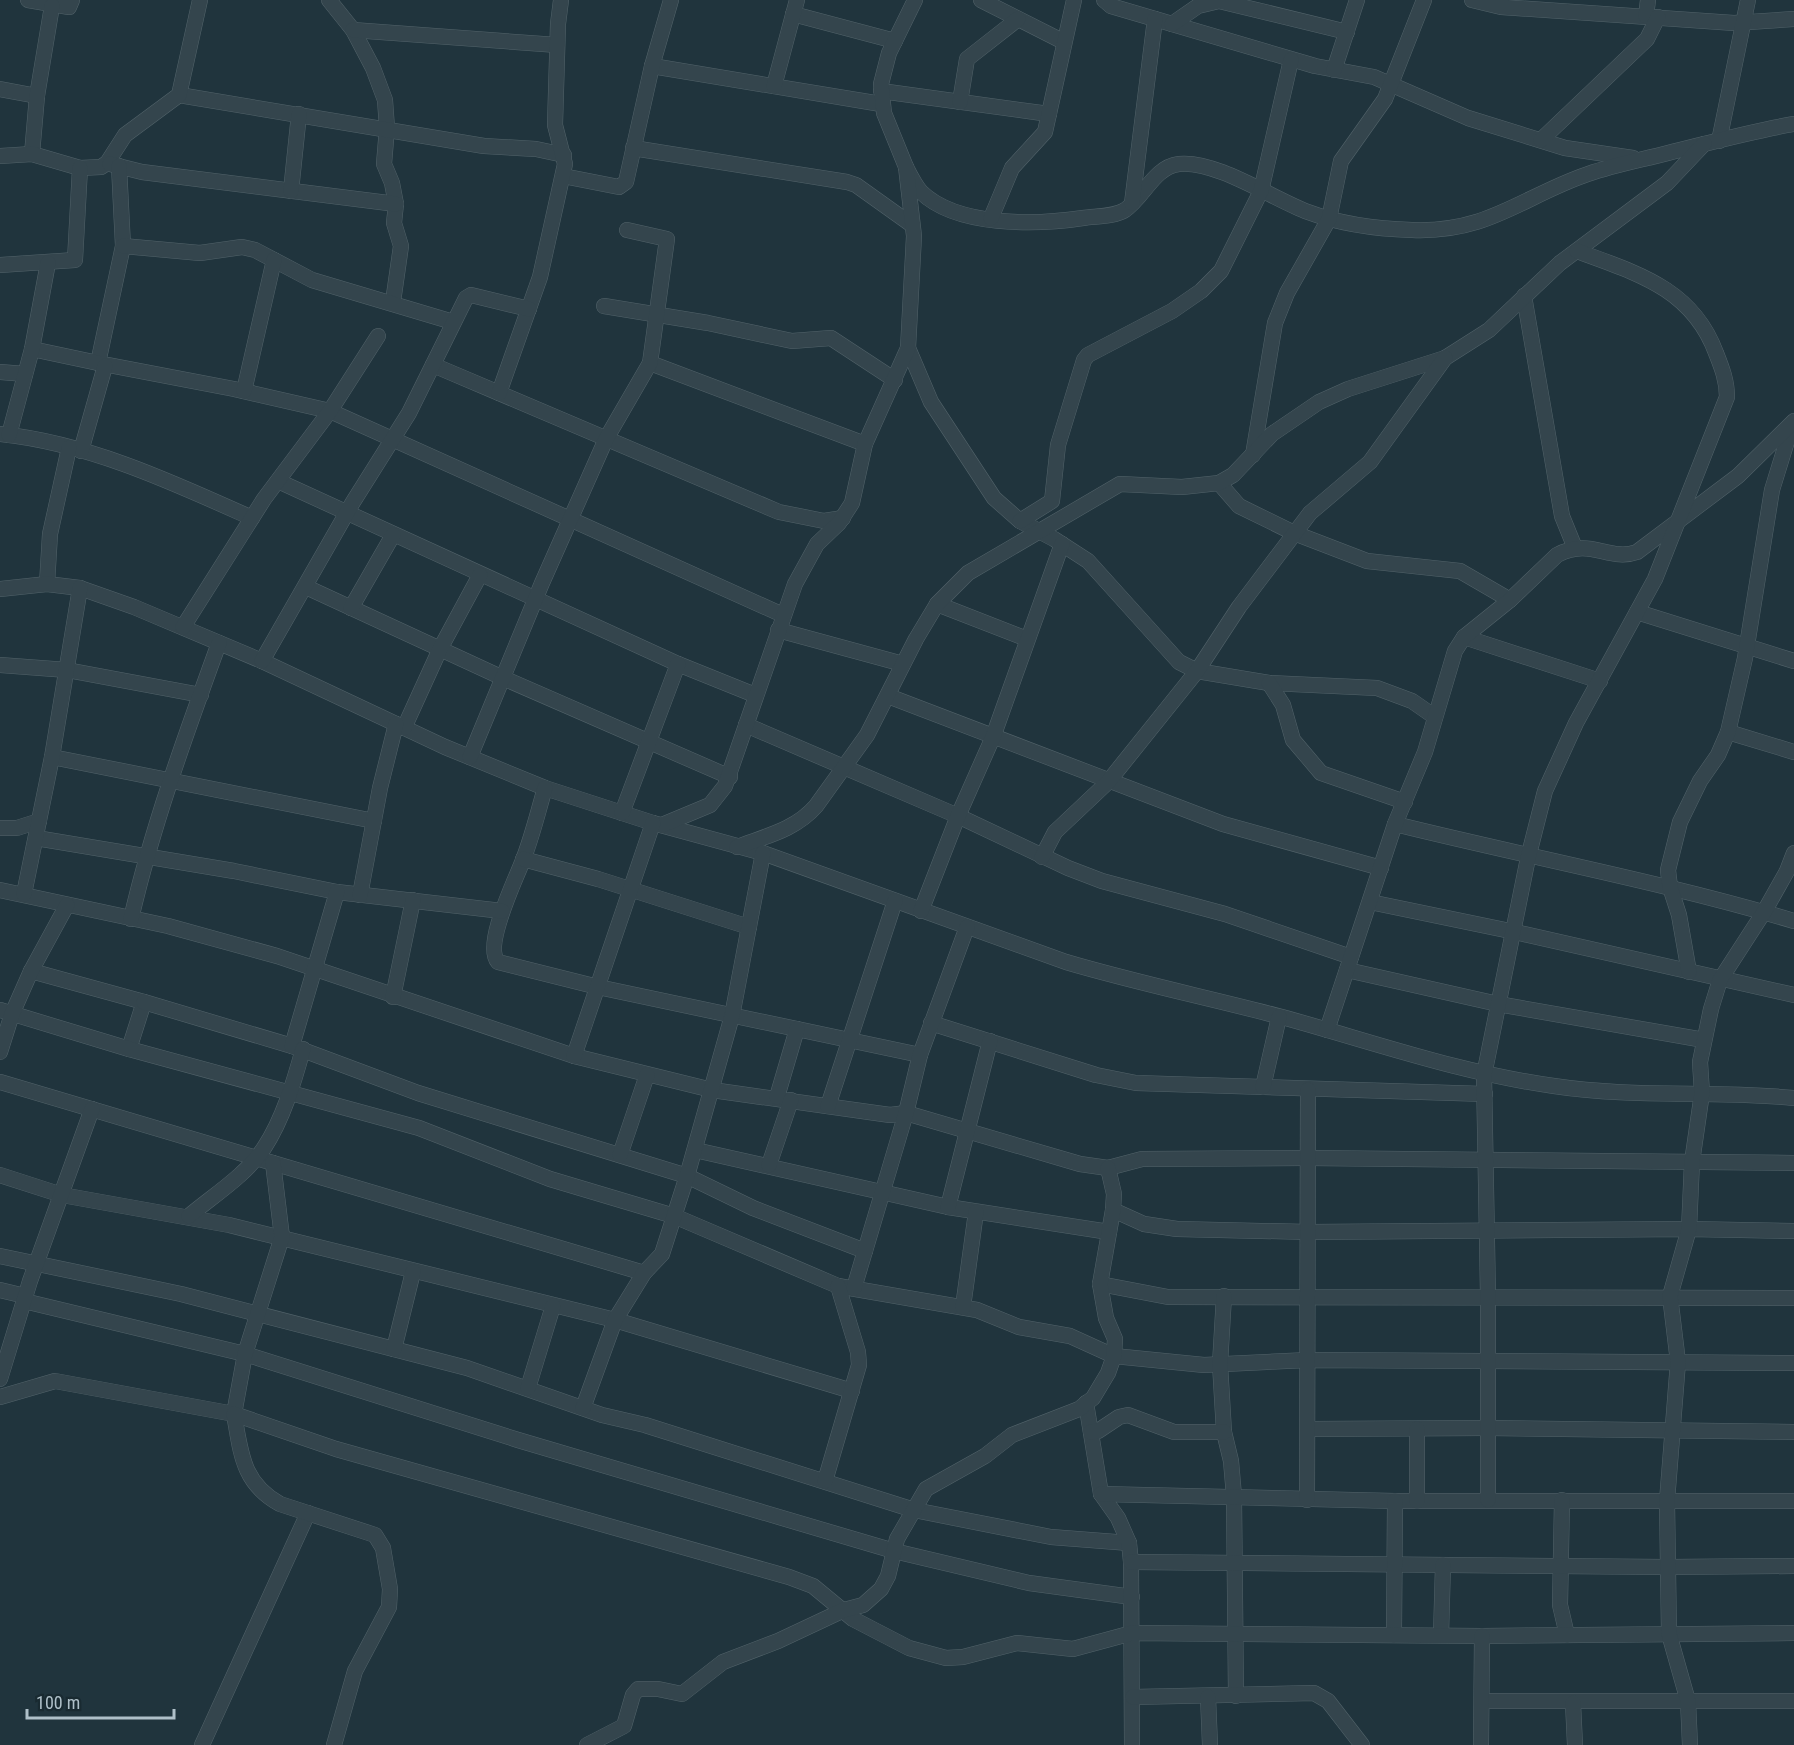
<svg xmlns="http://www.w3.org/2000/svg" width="1794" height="1745" font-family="'Roboto Condensed',sans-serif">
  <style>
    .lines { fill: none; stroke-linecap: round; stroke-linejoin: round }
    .minor-casing { stroke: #52636a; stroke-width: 16 }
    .minor { stroke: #34454d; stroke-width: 15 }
  </style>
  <rect width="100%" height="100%" fill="#20343d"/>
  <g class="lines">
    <!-- minor casing -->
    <g class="minor-casing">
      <g id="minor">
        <polyline points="28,0 69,7 72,0"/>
        <polyline points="329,0 353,30 373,68 385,100 387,128 384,164 392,183 396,204 394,223 401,246 393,302"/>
        <polyline points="981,0 1064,42"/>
        <polyline points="1104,0 1111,6 1315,66 1374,77 1468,118 1565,148 1633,158"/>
        <polyline points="1472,0 1501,7 1734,23 1794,19"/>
        <polyline points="793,14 895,41"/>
        <polyline points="1646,16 1648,0"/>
        <polyline points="1172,24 1198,6 1219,1 1347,32"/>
        <polyline points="353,30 557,45"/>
        <polyline points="652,66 881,104"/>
        <polyline points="1334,70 1357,0"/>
        <polyline points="774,86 797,0"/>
        <polyline points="0,89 37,96"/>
        <polyline points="881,91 1049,114"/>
        <polyline points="179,95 484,146 536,149 564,155"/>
        <polyline points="960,102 967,59 1018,19"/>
        <polyline points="1541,140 1647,39 1658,17"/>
        <polyline points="1719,141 1748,0"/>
        <polyline points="633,148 847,182 856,185 912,225"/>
        <polyline points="32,154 37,96 52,6"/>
        <polyline points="0,156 32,154 80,168 101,167 107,163 125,135 179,95 200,0"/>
        <polyline points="110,164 142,172 396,204"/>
        <polyline points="119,166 123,246 98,363 234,389 330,411 783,615"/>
        <path d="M906,167C910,175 915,185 921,192C957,227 1036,225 1083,218C1096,216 1114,217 1125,210C1144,197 1154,167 1179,164C1216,160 1273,199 1308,212C1340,224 1378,229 1412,230C1489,233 1523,196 1588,174C1614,165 1641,160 1668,153C1709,143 1752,131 1794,124"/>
        <polyline points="563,176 619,187 626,182 652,66 671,0"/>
        <polyline points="291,191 299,114"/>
        <polyline points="1132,203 1155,19"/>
        <polyline points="991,218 1012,168 1045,132 1074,0"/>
        <polyline points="123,246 200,253 242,247 255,250 312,280 453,322"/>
        <polyline points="0,265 75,260 80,168"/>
        <polyline points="1524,296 1562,516 1575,548"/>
        <polyline points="604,306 708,323 792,341 831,338 895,380"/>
        <polyline points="908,348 931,402 994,498 1020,521 1054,539 1088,561 1179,662 1197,671 1269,683 1377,688 1412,701 1435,717"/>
        <polyline points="32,349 98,363"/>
        <polyline points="650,363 865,444"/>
        <polyline points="433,365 779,512 824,521 843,518"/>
        <polyline points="0,372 25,374"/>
        <polyline points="244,391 274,260"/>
        <polyline points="499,393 540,277 565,164 555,125 558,24 561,0"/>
        <path d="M0,434C88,443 172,482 252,518"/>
        <polyline points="9,435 32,349 48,263"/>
        <polyline points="81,451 105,366"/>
        <polyline points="1253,455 1275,323 1287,293 1329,219 1341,161 1385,99 1424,0"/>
        <polyline points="278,481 678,664 755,695"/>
        <polyline points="1219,483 1239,506 1294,533 1367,561 1460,571 1510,600"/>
        <polyline points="1020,521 1052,501 1058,445 1084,360 1088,355 1172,311 1201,291 1221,271 1261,191 1291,60"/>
        <polyline points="47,584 50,534 69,448"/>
        <polyline points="306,587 503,678 730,777"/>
        <path d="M0,589L47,584L80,588L134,607L262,661L445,747L545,788L653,823L763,853L1066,962C1137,983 1210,998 1282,1017C1373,1042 1460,1073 1554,1086C1633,1098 1715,1090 1794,1098"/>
        <polyline points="937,604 1027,639"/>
        <polyline points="351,608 393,535"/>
        <polyline points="1637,612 1794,661"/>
        <polyline points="183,627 264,499 330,411 378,336"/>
        <polyline points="778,630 903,664"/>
        <polyline points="1464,637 1600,681"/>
        <polyline points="262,661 353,502 409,413 466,298 471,295 529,309"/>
        <polyline points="0,665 67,670 201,695"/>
        <polyline points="1269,683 1283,705 1293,740 1321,773 1405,802"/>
        <polyline points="888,696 1223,824 1381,868"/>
        <polyline points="746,725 958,816 1068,868 1102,881 1225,914 1351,957"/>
        <polyline points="404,728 440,649 480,575"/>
        <polyline points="1728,732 1794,752"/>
        <polyline points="52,757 374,821"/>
        <polyline points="470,757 542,583 606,439 650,363 667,239 627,230"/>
        <path d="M545,788C538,812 532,837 523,860C516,879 483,945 498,962L598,987L920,1055"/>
        <polyline points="622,813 678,664"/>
        <path d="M1395,824C1528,857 1663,882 1794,921"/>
        <polyline points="662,825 710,805 725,786 795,584 817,544 839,523 852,503 865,444 908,348 914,236 906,167 884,113 881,84 889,53 915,0"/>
        <polyline points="0,828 17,828 39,821"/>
        <polyline points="36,838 234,871 337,892 502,911"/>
        <path d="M737,847C766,836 795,830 816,806L867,735L916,639L937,604L968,573L1120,484L1182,487L1219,483L1233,475L1272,434L1319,402L1348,389L1445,358L1489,330L1560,263L1667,183L1704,144"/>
        <polyline points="1042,857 1055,832 1108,782 1197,671 1239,607 1310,513 1370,462 1445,358"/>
        <polyline points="523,859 598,879 749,927"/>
        <polyline points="0,890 168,926 277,956 574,1056 712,1090 890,1115 906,1113 1080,1164 1108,1168 1142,1159 1307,1158 1794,1163"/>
        <polyline points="24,894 52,757 80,588"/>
        <polyline points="360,895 380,788 396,724"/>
        <polyline points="1370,902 1515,932 1794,995"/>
        <polyline points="921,911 958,816 993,737 1062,544"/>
        <path d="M131,919C153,824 186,734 219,643"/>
        <polyline points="1347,970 1498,1004 1704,1040"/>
        <polyline points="31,971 144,1002 129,1049"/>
        <polyline points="1689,972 1679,915 1670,887 1668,870 1680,822 1700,781 1718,755 1728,732 1745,658 1772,490 1792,425"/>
        <polyline points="393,997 413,900"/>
        <polyline points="144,1002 292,1046 418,1093 687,1176 753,1208 865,1251"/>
        <polyline points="0,1010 129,1049 419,1128 550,1179 674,1216 838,1286 977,1310 1019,1327 1070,1336 1114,1356 1204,1365 1308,1360 1794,1363"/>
        <polyline points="931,1023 1096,1075 1136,1083 1485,1094"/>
        <path d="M1327,1030L1395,824L1425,752L1455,651L1464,637L1510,600L1557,555C1591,537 1609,562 1637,552L1738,476L1794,421"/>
        <polyline points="292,1046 337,892"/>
        <polyline points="0,1052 12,1014 31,971 67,905"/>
        <polyline points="574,1056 653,823"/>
        <polyline points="0,1082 644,1273"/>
        <polyline points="1263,1087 1279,1017"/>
        <polyline points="777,1097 797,1029"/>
        <polyline points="828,1106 895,901"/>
        <polyline points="695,1150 948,1207 1109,1232"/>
        <polyline points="620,1155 647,1075"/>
        <polyline points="769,1165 791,1100"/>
        <polyline points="0,1175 62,1195 229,1225 615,1320 852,1391"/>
        <polyline points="948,1207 990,1041"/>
        <polyline points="1113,1210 1144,1224 1177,1229 1309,1232 1689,1229 1794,1231"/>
        <path d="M189,1216C214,1195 246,1175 264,1148C283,1119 294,1082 303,1049"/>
        <polyline points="0,1256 181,1294 467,1368 602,1415 645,1425 914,1510 1051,1537 1129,1543"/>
        <polyline points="1100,1284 1168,1297 1794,1298"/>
        <polyline points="854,1288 906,1113 920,1055 967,927"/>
        <polyline points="0,1290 25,1296"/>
        <polyline points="1224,1296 1220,1364 1224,1432 1231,1461 1234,1496 1236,1696"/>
        <polyline points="24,1301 245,1354 518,1440 894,1551 1029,1583 1132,1597"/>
        <polyline points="963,1307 976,1212"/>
        <polyline points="394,1349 413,1272"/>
        <polyline points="0,1379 30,1281 92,1109"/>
        <polyline points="528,1388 553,1306"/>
        <polyline points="0,1397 55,1381 234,1414 245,1354 282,1237 273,1163"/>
        <polyline points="1086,1403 1101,1494 1118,1518 1129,1543 1131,1562 1132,1745"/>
        <polyline points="583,1408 615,1320 644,1273 662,1254 687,1176 732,1016 763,853"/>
        <polyline points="1308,1429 1487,1428 1794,1432"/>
        <polyline points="1091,1432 1098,1431 1119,1417 1128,1415 1174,1432 1224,1432"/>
        <polyline points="825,1481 859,1365 858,1352 838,1286"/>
        <polyline points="1101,1494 1395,1501 1794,1501"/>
        <polyline points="1307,1500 1308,1090"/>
        <path d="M1488,1500V1296L1484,1075L1528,858L1545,791L1576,723L1655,579L1727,397C1727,381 1722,368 1716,353C1692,288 1636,273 1577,251"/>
        <polyline points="1562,1500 1560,1605 1567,1635"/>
        <polyline points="1417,1501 1417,1429"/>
        <polyline points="1131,1562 1667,1567 1794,1566"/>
        <polyline points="1394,1635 1395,1501"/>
        <polyline points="1441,1635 1443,1565"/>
        <polyline points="1133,1697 1314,1693 1328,1701 1362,1745"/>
        <polyline points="1208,1697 1210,1745"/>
        <polyline points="1482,1701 1794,1701"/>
        <polyline points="1573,1703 1575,1745"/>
        <polyline points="202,1745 308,1513"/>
        <path d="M334,1745L355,1671L389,1607L390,1589L383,1548L375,1535L280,1504C242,1483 241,1453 234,1414L336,1449L789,1577L813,1586L853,1619L909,1648L946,1658L963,1657L1017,1643L1073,1649L1132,1633L1482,1636L1794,1633"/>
        <polyline points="587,1745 624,1726 633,1695 638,1689 658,1689 682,1694 723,1662 778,1641 844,1610 863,1605 881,1589 888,1576 897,1539 926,1489 985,1456 1012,1435 1079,1409 1093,1398 1108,1373 1114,1356 1115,1339 1106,1318 1100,1284 1113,1210 1114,1194 1108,1168"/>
        <polyline points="1481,1745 1482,1636"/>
        <polyline points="1690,1745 1688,1701 1669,1634 1667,1501 1678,1362 1670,1296 1689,1229 1692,1162 1702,1093 1700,1062 1711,1009 1720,980 1764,912 1787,871 1794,853"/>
      </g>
    </g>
    <!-- minor -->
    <use href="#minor" class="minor"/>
  </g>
  <!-- scale -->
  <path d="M27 1709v9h147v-9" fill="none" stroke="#afc0c9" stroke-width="3"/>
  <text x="36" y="1709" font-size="18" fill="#afc0c9" stroke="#192a31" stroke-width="4.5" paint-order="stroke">100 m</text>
</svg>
